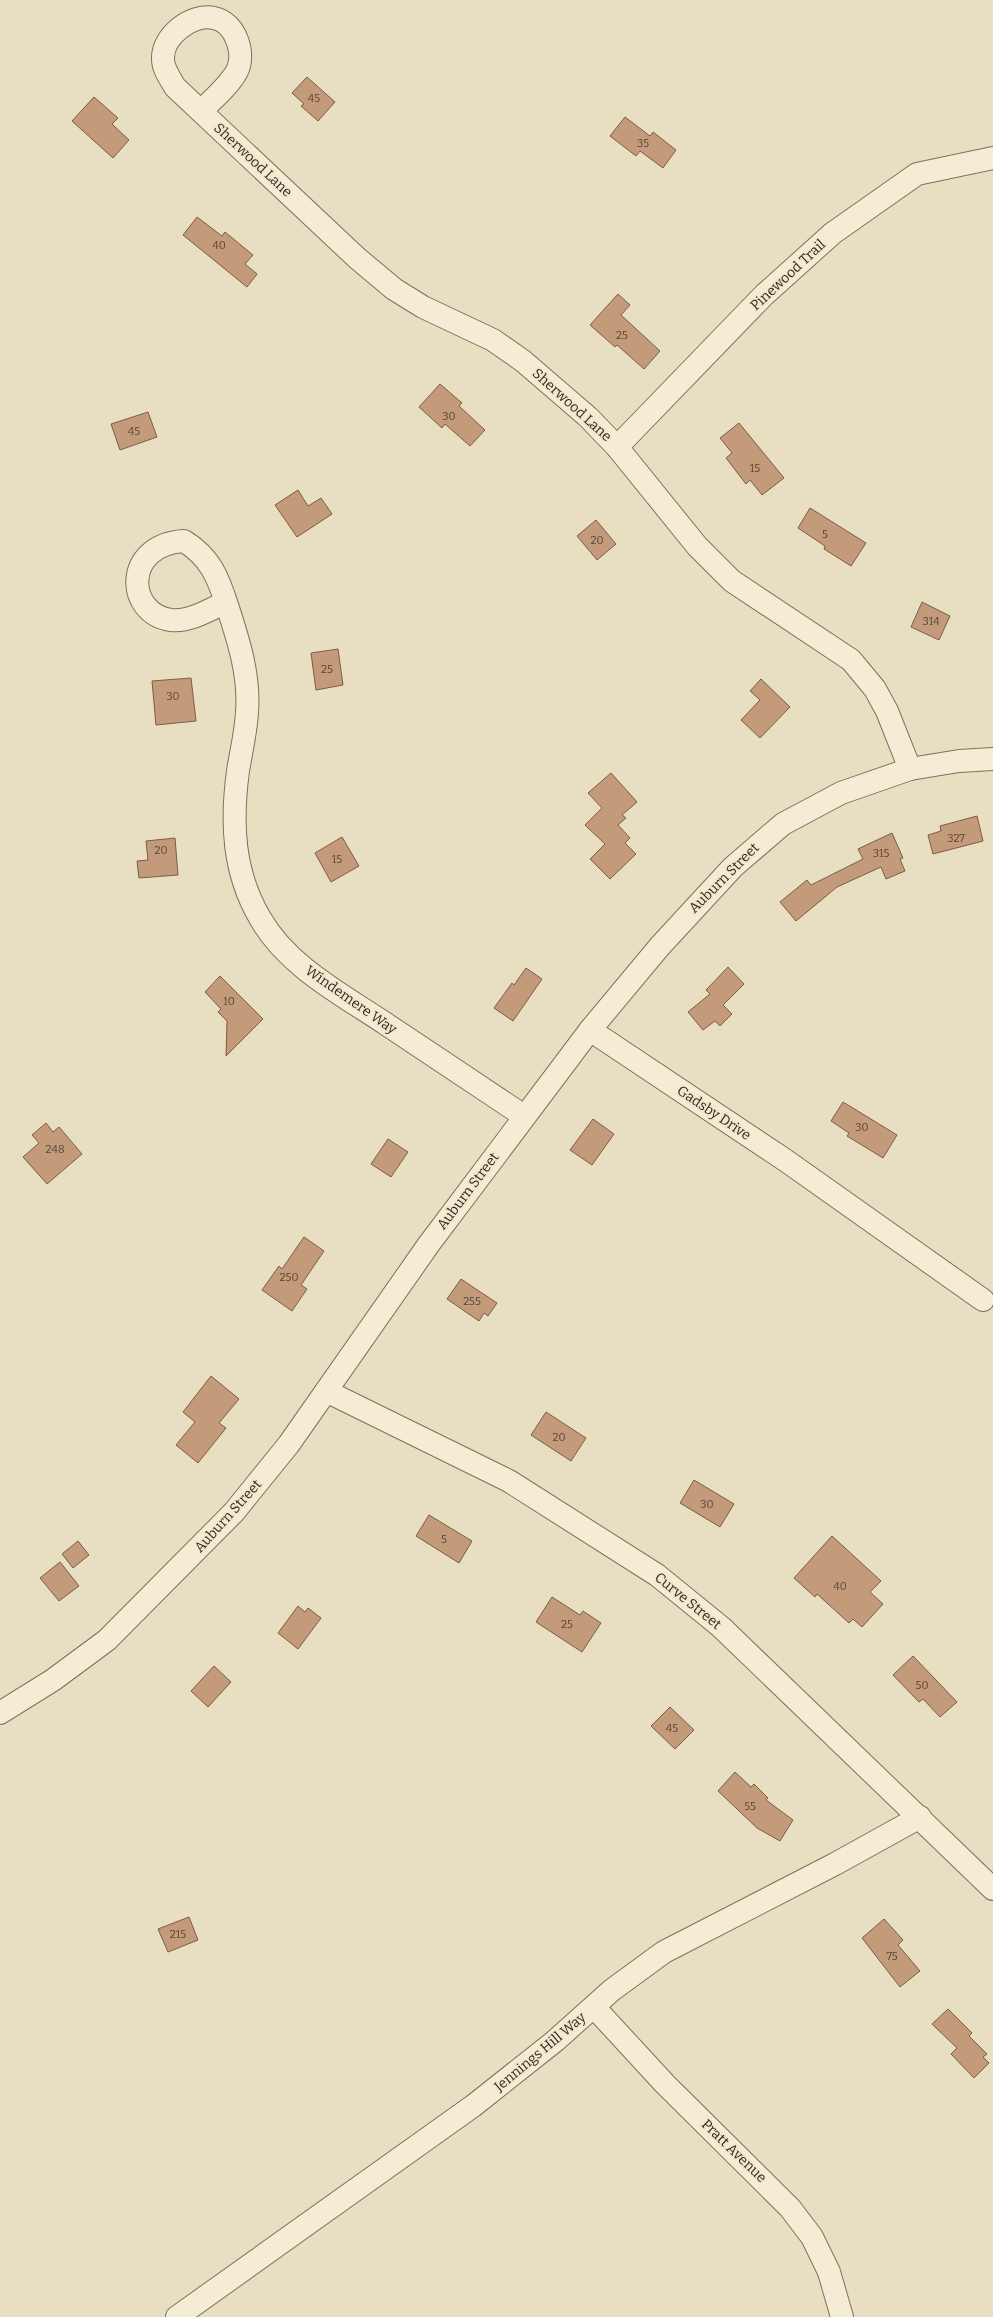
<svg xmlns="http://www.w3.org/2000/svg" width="993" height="2317" font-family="Bitter,serif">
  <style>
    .building { fill: #c39b7b; stroke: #7d5c44 }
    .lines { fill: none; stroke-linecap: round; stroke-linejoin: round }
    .minor-casing { stroke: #80705b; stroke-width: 24 }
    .minor { stroke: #f4ecd4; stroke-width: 22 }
    .labels { text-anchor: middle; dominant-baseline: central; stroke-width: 4; stroke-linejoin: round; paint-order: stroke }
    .number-label { font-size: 11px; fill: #564535 }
    .street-label { font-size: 14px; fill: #32281e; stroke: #f1e8d0 }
  </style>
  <rect width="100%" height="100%" fill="#e8dec2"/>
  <!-- building -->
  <g class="building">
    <polygon points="307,77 335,102 318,121 301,106 304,104 292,93"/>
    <polygon points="94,97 118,118 112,124 129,140 113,158 72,121"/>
    <polygon points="625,117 650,136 653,132 676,150 663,168 640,151 636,156 610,136"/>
    <polygon points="197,217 222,236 225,232 253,255 245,264 257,274 247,287 183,235"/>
    <polygon points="618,294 630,305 621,315 660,351 644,369 617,345 615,347 590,325"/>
    <polygon points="440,384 462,403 459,406 485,430 470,446 445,424 442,428 419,407"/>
    <polygon points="148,412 157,437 120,450 111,424"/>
    <polygon points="739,423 784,478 762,495 750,480 746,484 726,458 732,453 720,438"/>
    <polygon points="298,490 308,506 321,498 332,514 297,537 275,505"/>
    <polygon points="810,508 866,543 851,566 824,549 825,546 798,528"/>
    <polygon points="596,520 616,544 597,560 577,536"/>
    <polygon points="922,602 950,616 939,640 911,627"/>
    <polygon points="338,649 343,685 316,690 311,653"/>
    <polygon points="191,678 196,721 156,725 152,681"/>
    <polygon points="761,679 790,707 760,738 741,720 760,700 750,691"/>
    <polygon points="611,773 637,802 622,815 626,818 618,825 630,838 625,843 636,854 610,879 590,859 605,844 585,825 602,808 588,793"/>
    <polygon points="977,816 983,841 933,854 928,835 941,831 940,826"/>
    <polygon points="892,833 903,858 900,859 905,871 886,879 881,867 837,887 796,921 780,902 807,880 811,885 863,859 858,849"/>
    <polygon points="342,837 359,866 331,882 315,853"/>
    <polygon points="175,838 178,875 139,878 137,861 148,860 146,841"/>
    <polygon points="728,967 744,984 723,1005 732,1014 720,1026 715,1021 703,1030 688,1012 710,994 706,990"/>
    <polygon points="526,968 542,979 513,1021 494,1008 512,983 514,985"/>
    <polygon points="220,976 263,1019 226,1056 227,1021 218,1012 221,1009 205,992"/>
    <polygon points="843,1102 897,1135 883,1158 847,1136 849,1133 831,1121"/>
    <polygon points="593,1119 614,1134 592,1165 570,1150"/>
    <polygon points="46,1123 53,1132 59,1127 82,1154 47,1184 23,1157 39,1143 32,1135"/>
    <polygon points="388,1139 408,1152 391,1177 371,1164"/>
    <polygon points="304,1237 324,1251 301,1285 307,1289 292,1311 262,1290 279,1266 282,1269"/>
    <polygon points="461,1279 497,1303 488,1316 484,1313 479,1321 447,1299"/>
    <polygon points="211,1376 239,1399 219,1423 226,1428 198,1463 176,1445 195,1422 183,1412"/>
    <polygon points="546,1412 586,1438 571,1461 531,1435"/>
    <polygon points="694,1480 734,1504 720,1527 680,1503"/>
    <polygon points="429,1515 472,1541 459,1563 416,1536"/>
    <polygon points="832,1536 881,1581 870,1592 883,1604 862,1627 853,1619 849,1623 817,1594 815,1597 794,1578"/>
    <polygon points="78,1541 89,1555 73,1568 62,1554"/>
    <polygon points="60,1562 79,1586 59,1601 40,1578"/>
    <polygon points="552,1597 580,1615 583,1611 601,1623 582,1652 536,1622"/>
    <polygon points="298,1606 305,1612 308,1608 321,1618 298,1649 278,1633"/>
    <polygon points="913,1656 957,1702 940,1717 923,1699 919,1702 893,1675"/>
    <polygon points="214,1666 231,1682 208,1707 191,1691"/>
    <polygon points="670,1707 694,1730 675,1749 651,1726"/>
    <polygon points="735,1772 751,1787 754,1784 768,1798 766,1800 793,1820 780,1841 757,1828 718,1791"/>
    <polygon points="189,1917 198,1940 168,1952 158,1929"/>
    <polygon points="884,1919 903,1940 898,1945 920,1971 900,1987 862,1938"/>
    <polygon points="948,2009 972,2033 969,2036 987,2054 983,2057 989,2063 974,2078 951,2054 957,2048 932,2024"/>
  </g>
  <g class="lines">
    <!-- minor casing -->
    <g class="minor-casing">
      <g id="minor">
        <path d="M201,111C213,99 229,86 237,71C246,53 235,22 214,18C192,13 162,36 163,59C163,69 170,78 175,87L357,258L394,289L423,307L493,340L523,361L588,417L617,447L697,546L732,581L851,660L875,689L887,711L910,769"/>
        <polyline points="617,447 764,295 833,233 917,174 993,158"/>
        <path d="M226,602C209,610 190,622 171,620C126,614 122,545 184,541C210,557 218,577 227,605C238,639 250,675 247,712C246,732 241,752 238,771C231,823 233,872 260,918C287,966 341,994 386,1024C432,1055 478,1085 524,1116"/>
        <polyline points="590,1030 785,1160 983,1300"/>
        <polyline points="326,1391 509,1481 657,1575 721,1627 993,1889"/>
        <polyline points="0,1713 53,1680 107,1640 234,1512 289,1444 429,1244 590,1030 660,946 733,867 783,824 841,793 910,769 959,761 993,759"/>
        <polyline points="594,2007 665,2084 790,2208 812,2237 829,2272 842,2317"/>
        <polyline points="177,2317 473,2106 555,2041 612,1990 664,1952 835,1864 920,1817"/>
      </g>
    </g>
    <!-- minor -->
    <use href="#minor" class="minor"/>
  </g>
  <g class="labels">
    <!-- number labels -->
    <g class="number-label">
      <text x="314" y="98">45</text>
      <text x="643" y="143">35</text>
      <text x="219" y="245">40</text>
      <text x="622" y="335">25</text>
      <text x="449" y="416">30</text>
      <text x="134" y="431">45</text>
      <text x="755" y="468">15</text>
      <text x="825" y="534">5</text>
      <text x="597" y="540">20</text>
      <text x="931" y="621">314</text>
      <text x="327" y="669">25</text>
      <text x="173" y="696">30</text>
      <text x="956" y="838">327</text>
      <text x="161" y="850">20</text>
      <text x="881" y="853">315</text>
      <text x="337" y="859">15</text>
      <text x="229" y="1001">10</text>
      <text x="862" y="1127">30</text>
      <text x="55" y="1149">248</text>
      <text x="289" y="1277">250</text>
      <text x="472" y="1301">255</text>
      <text x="559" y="1437">20</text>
      <text x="707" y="1504">30</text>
      <text x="444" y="1539">5</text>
      <text x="840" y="1586">40</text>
      <text x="567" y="1624">25</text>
      <text x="922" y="1685">50</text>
      <text x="672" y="1728">45</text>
      <text x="750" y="1806">55</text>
      <text x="178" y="1934">215</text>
      <text x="892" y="1956">75</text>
    </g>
    <!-- street labels -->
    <g class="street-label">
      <text transform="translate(253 160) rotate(43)">Sherwood Lane</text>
      <text transform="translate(788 275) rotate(-43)">Pinewood Trail</text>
      <text transform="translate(572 405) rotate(42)">Sherwood Lane</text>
      <text transform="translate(724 878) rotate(-45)">Auburn Street</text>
      <text transform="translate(351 1000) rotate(35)">Windemere Way</text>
      <text transform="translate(714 1113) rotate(34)">Gadsby Drive</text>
      <text transform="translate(468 1191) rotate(-53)">Auburn Street</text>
      <text transform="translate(228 1516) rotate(-48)">Auburn Street</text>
      <text transform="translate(688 1601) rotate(39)">Curve Street</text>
      <text transform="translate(540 2052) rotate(-40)">Jennings Hill Way</text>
      <text transform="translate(734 2151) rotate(44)">Pratt Avenue</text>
    </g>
  </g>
</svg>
